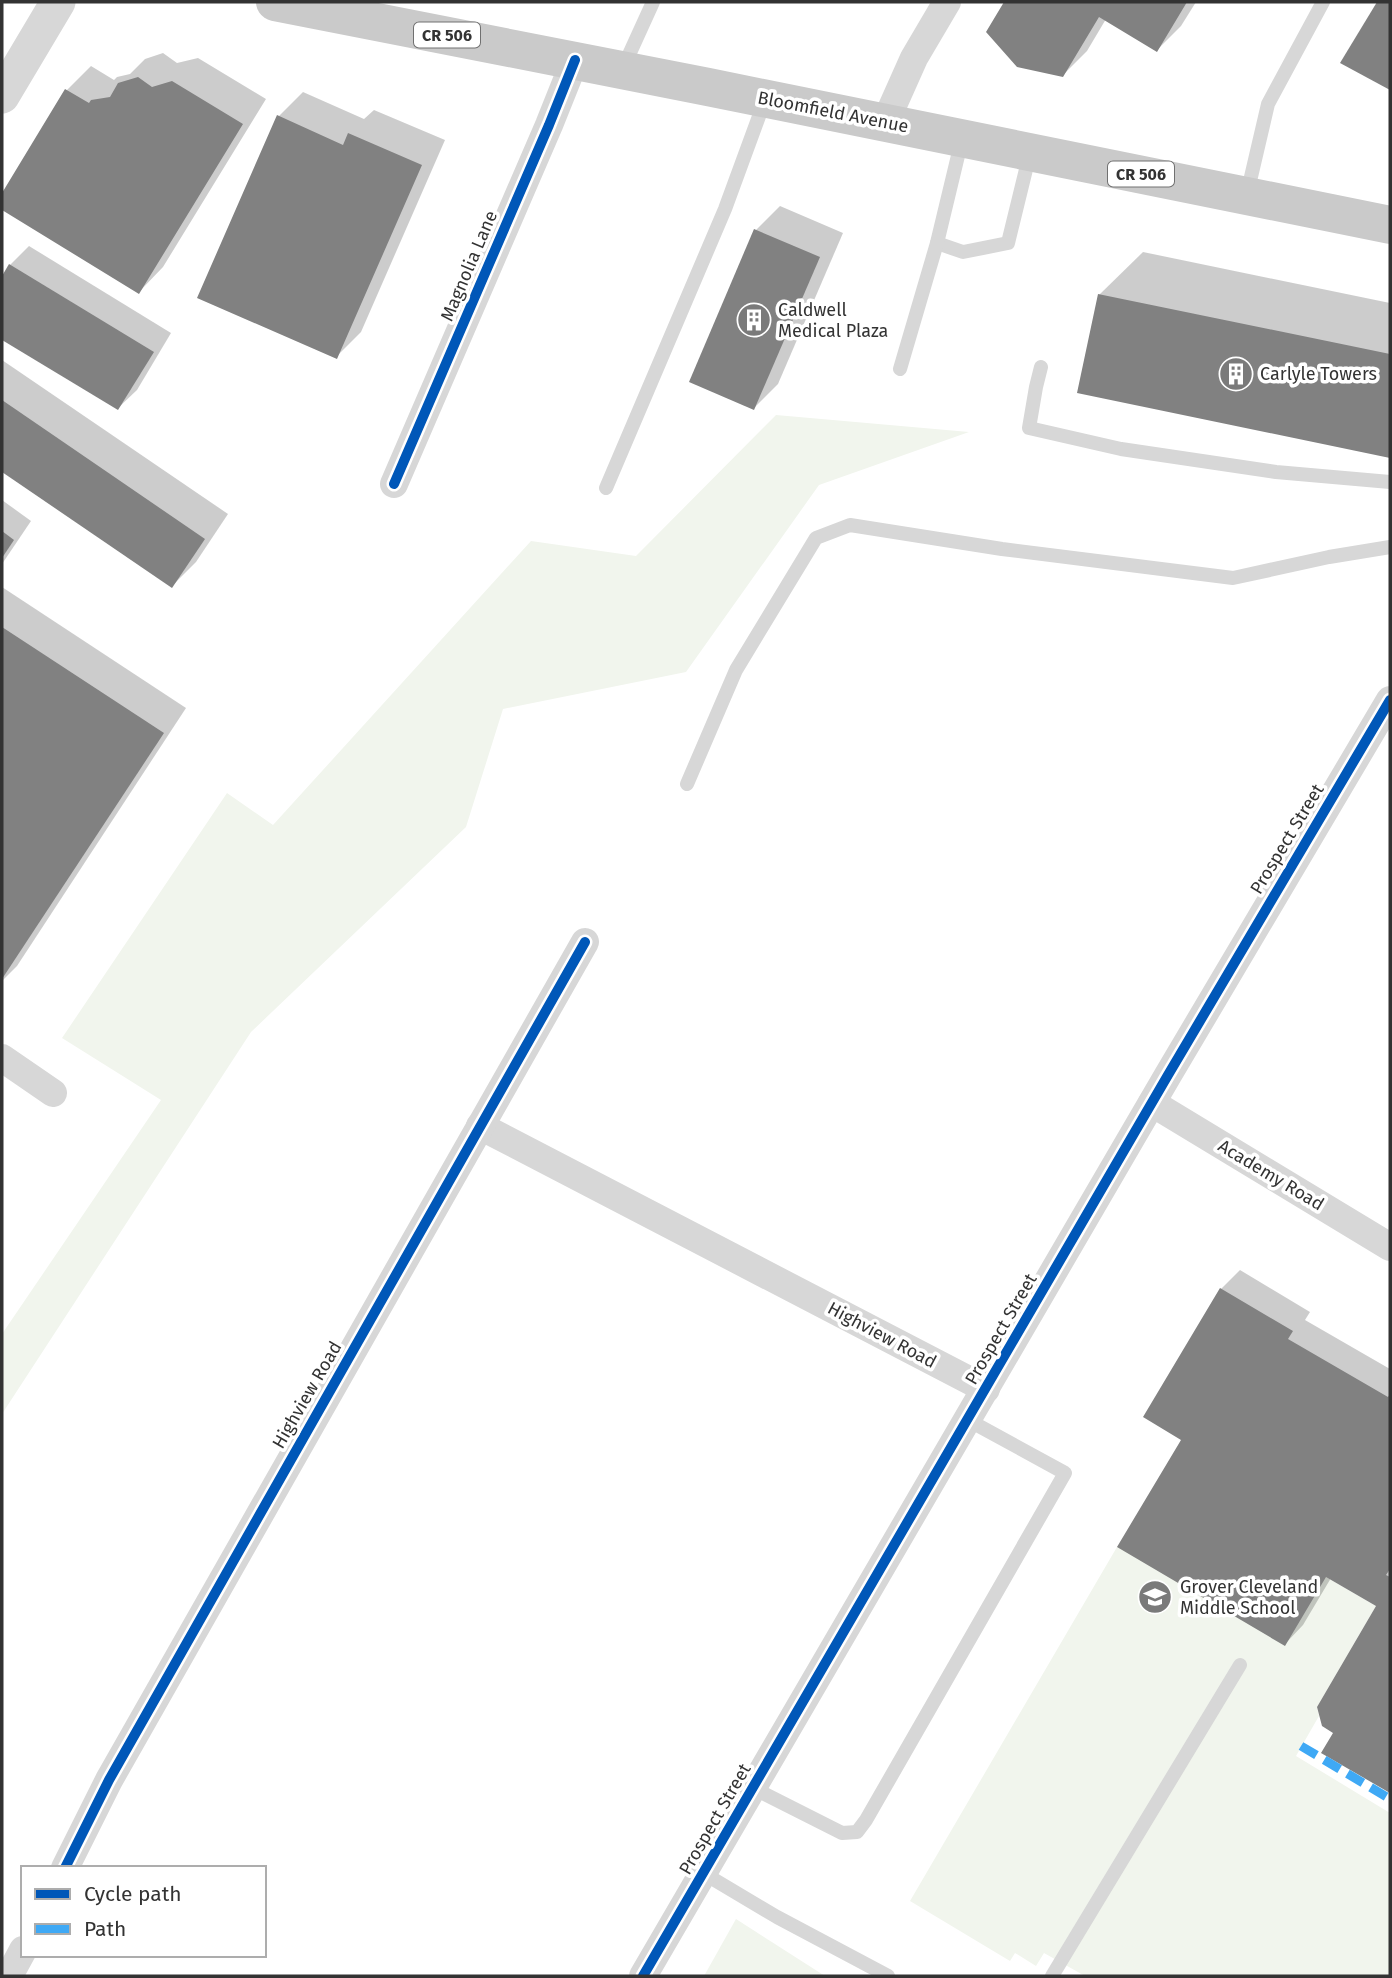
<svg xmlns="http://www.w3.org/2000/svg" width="1392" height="1978" font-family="'Fira Sans',sans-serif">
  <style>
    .green { fill: #f1f5ed }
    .shadow { fill: #0003 }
    .building { fill: #818181 }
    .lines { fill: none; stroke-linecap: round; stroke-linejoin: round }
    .service { stroke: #d7d7d7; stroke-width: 14 }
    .minor { stroke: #d7d7d7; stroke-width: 28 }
    .tertiary { stroke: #d7d7d7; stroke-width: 35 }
    .primary { stroke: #cacaca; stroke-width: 38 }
    .quiet { stroke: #3fa9f5; stroke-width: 9; stroke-dasharray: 18 9; stroke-linecap: butt }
    .cycleway-casing { stroke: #fff; stroke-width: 15 }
    .cycleway { stroke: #0057b8; stroke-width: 10 }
    .labels { text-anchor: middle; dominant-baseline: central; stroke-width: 7; stroke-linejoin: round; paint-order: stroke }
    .shield { fill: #fff; stroke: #707070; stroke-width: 2 }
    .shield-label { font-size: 16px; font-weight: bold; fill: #333 }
    .street-label { font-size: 18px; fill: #333; stroke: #fff }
    .poi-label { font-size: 18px; fill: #333; stroke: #fff; text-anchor: start }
  </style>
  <rect width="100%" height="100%" fill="#fff"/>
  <!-- green -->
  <g class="green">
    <polygon points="776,415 969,432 819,485 686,672 503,709 466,827 251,1032 2,1414 2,1334 161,1100 62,1038 227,793 273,825 531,541 636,556"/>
    <polygon points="1117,1547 1326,1577 1376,1606 1317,1707 1319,1716 1296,1756 1390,1813 1390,1976 1085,1976 1044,1953 1036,1966 1015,1953 1010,1961 910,1901"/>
    <polygon points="736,1919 825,1976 704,1976"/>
  </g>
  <!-- shadow -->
  <g class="shadow">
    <polygon points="1006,2 1196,2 1181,26 1157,50 1106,19 1087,51 1063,75 988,31"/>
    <polygon points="1379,2 1390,2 1390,88 1343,62"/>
    <polygon points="163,53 177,63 198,58 266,99 163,267 139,292 2,208 2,197 67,90 91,66 114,80 117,77 130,74 145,59"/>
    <polygon points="303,92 364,119 374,110 445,140 361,332 336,357 279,116"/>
    <polygon points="780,206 843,233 778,384 754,408 756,230"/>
    <polygon points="29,246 171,333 137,390 118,408 2,338 2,279 10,265"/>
    <polygon points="1143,252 1390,303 1390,456 1079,392 1099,295"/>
    <polygon points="2,360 228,514 196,562 172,586 2,470"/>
    <polygon points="2,500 31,521 2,564"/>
    <polygon points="2,587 186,708 17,966 2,981"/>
    <polygon points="1240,1270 1310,1312 1305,1320 1390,1369 1390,1791 1323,1753 1335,1732 1378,1605 1331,1578 1303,1625 1285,1644 1184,1439 1221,1289"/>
  </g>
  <!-- building -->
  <g class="building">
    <polygon points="1004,2 1187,2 1157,52 1099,17 1063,77 1017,67 986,32"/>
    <polygon points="1377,2 1390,2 1390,90 1340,63"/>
    <polygon points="138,77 152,87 172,81 243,124 139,294 2,210 2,193 65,89 89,103 91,100 110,97 118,83"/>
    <polygon points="277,115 343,145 348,133 422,165 337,359 197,298"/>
    <polygon points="754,229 820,257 754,410 689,382"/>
    <polygon points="9,264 154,352 118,410 2,340 2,276"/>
    <polygon points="1098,294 1390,354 1390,458 1077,393"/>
    <polygon points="2,400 205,539 172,588 2,472"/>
    <polygon points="2,531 14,540 2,558"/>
    <polygon points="2,627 164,733 2,979"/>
    <polygon points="1220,1288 1293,1331 1288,1339 1388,1397 1390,1394 1390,1569 1386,1575 1390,1577 1390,1793 1321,1753 1333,1733 1322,1726 1317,1707 1376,1606 1326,1577 1285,1646 1117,1547 1181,1440 1143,1417"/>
  </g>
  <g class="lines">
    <!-- service -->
    <g class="service">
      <polyline points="623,68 653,2"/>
      <polyline points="1247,194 1268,104 1323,2"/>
      <polyline points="937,243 963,252 1008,243 1030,153"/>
      <polyline points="1041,367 1036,387 1029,428 1121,449 1276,472 1390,482"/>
      <polyline points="900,369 937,243 962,139"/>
      <polyline points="606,488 725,209 765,100"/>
      <polyline points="687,784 736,670 816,538 850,525 1002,549 1233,578 1329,557 1390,547"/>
      <polyline points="753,1788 842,1833 857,1832 866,1820 1065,1473 968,1420"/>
      <polyline points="703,1873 777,1917 888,1976"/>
      <polyline points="1052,1976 1240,1665"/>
    </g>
    <!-- minor -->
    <g class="minor">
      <polyline points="885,123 914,58 947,2"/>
      <polyline points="394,484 549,125 575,60"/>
      <polyline points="2,1058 53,1093"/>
      <polyline points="1152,1103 1390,1247"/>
      <polyline points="480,1126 986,1389"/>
      <polyline points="65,1868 109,1780 585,942"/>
      <polyline points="9,1976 23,1950"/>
      <polyline points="643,1976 1168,1075 1390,700"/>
    </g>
    <!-- tertiary -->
    <polyline class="tertiary" points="2,96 58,2"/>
    <!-- primary -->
    <polyline class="primary" points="275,2 708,87 1390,225"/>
    <!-- quiet -->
    <polyline class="quiet" points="1301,1746 1390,1799"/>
    <!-- cycleway casing -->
    <g class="cycleway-casing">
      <g id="cycleway">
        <polyline points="394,484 549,125 575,60"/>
        <polyline points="65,1868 109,1780 585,942"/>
        <polyline points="643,1976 1168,1075 1390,700"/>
      </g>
    </g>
    <!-- cycleway -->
    <use href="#cycleway" class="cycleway"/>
  </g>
  <!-- icons -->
  <defs>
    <g id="building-disc" transform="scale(1.75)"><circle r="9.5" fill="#7a7a7a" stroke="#fff"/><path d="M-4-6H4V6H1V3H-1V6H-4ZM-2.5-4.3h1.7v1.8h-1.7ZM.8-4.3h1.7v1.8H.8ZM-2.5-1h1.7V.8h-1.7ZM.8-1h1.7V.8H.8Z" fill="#fff"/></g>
    <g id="school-disc" transform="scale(1.75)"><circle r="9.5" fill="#7a7a7a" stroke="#fff"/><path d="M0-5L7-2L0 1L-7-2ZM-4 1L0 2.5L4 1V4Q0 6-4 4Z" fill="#fff"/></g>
  </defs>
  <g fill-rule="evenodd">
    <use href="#building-disc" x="754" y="320"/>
    <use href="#building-disc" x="1236" y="374"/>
    <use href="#school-disc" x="1155" y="1597"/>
  </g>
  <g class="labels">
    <!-- shield labels -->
    <g class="shield">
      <rect x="414" y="22.5" width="66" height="25" rx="5"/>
      <rect x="1108" y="161.5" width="66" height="25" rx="5"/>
    </g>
    <g class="shield-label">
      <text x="447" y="35">CR 506</text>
      <text x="1141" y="174">CR 506</text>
    </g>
    <!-- street labels -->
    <g class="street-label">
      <text transform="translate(833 112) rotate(11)">Bloomfield Avenue</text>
      <text transform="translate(469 266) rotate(-67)">Magnolia Lane</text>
      <text transform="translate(1287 839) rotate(-59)">Prospect Street</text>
      <text transform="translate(1271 1175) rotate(31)">Academy Road</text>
      <text transform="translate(1001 1329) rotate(-60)">Prospect Street</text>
      <text transform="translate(882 1335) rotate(28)">Highview Road</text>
      <text transform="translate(307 1395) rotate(-60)">Highview Road</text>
      <text transform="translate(715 1819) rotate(-60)">Prospect Street</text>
    </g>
    <!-- poi labels -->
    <g class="poi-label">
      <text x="778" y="310">Caldwell<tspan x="778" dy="21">Medical Plaza</tspan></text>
      <text x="1260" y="374">Carlyle Towers</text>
      <text x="1180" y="1587">Grover Cleveland<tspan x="1180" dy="21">Middle School</tspan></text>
    </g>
  </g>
  <!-- border -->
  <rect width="1392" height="1978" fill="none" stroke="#333333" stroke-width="7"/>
  <!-- legend -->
  <rect x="21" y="1866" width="245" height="91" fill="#ffffff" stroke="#adadad" stroke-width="2"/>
  <rect x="35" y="1889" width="35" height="10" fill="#0057b8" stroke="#adadad" stroke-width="2"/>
  <text x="84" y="1901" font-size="21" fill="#333333">Cycle path</text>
  <rect x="35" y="1924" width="35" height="10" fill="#3fa9f5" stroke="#adadad" stroke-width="2"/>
  <text x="84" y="1936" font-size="21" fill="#333333">Path</text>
</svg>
